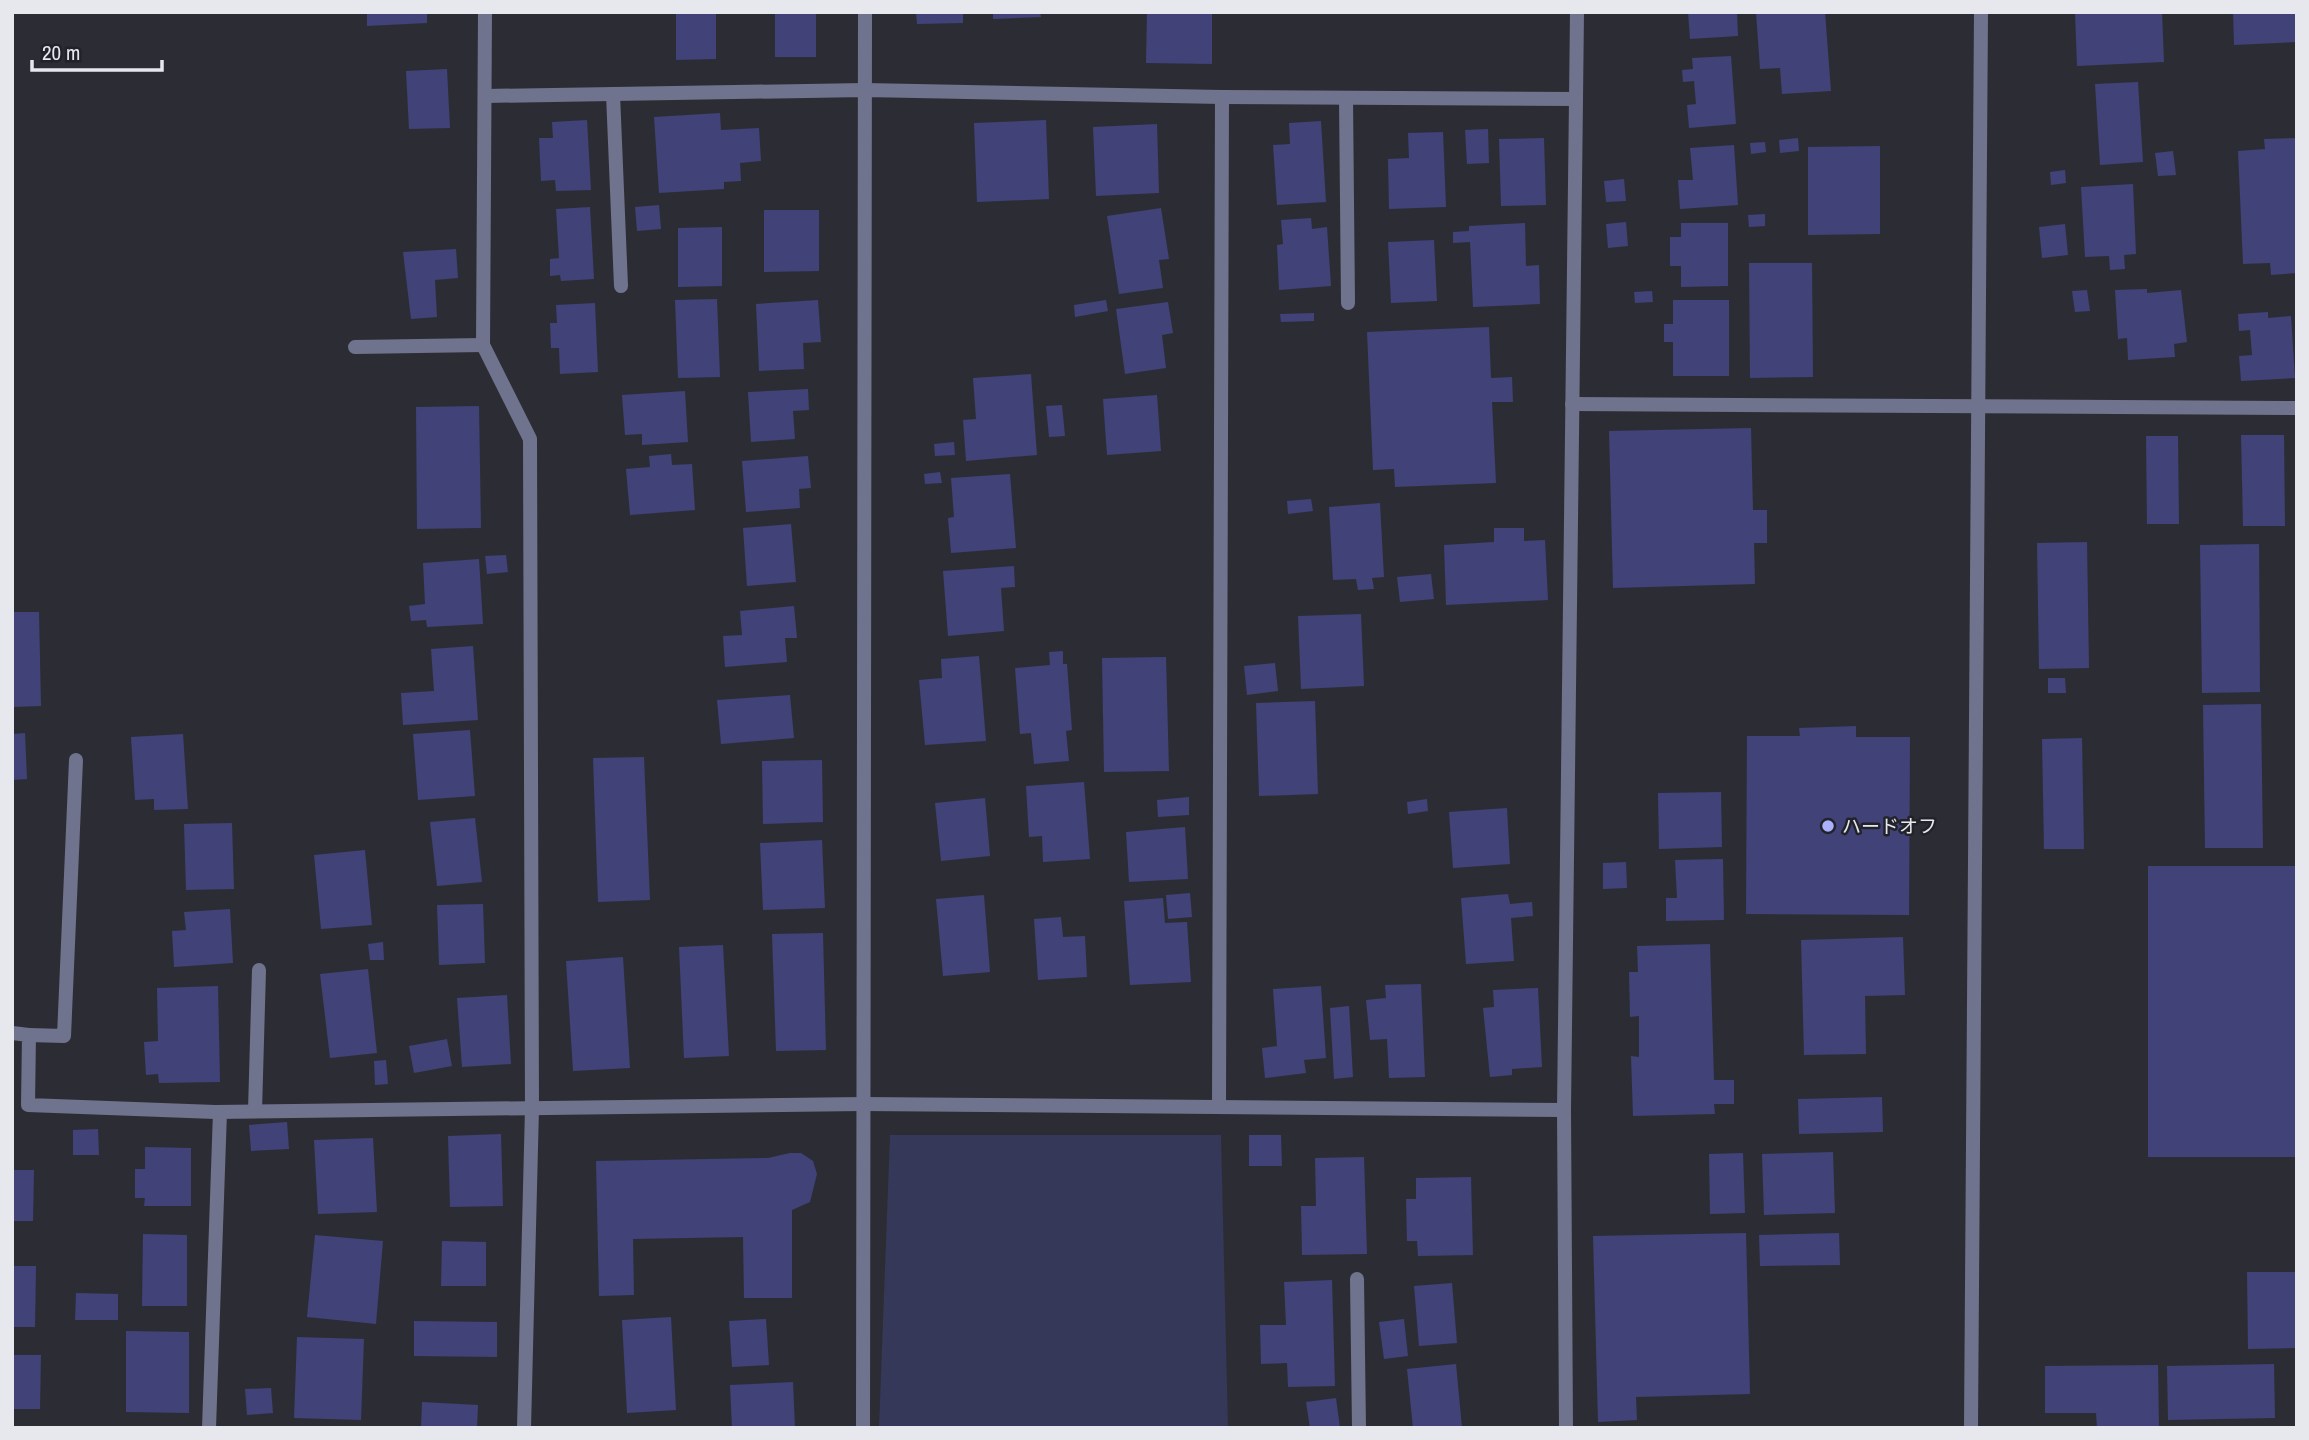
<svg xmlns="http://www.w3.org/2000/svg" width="2309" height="1440" font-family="'Archivo Narrow','Noto Sans JP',sans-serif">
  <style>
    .green { fill: #353858 }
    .building { fill: #404278 }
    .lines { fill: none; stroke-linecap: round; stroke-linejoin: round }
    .minor { stroke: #70738d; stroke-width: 14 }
    .tertiary { stroke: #70738d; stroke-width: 14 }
    .poi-dot { fill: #aab0fb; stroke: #22232a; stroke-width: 2.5 }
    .labels { text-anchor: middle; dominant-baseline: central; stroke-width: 5; stroke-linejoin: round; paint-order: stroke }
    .poi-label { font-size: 19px; fill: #e7e8ed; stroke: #22232a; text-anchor: start }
  </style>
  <rect width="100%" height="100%" fill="#2c2d34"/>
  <!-- green -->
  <polygon class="green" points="890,1135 1221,1135 1228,1428 879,1428"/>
  <!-- building -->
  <g class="building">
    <polygon points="367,12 427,12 427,23 367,26"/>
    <polygon points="676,12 716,12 716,59 676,60"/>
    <rect x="775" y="12" width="41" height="45"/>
    <polygon points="916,12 963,12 963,23 917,24"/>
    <polygon points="993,12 1040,12 1041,17 993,19"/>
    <polygon points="1147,12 1212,12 1212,64 1146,63"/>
    <polygon points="1688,12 1737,12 1738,36 1690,39"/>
    <polygon points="1756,12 1825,12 1831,91 1782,94 1780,68 1760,69"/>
    <polygon points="2075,12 2162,12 2164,62 2077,66"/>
    <polygon points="2233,12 2297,12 2297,42 2234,45"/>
    <polygon points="1731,56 1736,124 1689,128 1687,105 1696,104 1694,81 1683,82 1682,70 1693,69 1692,58"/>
    <polygon points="447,69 450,128 409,129 406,71"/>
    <polygon points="2138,82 2143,162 2100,165 2095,84"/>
    <polygon points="720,113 721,130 759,128 761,161 740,163 741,181 724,182 724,189 659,193 654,117"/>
    <polygon points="587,120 591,190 556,191 555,180 541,181 539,138 553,138 552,122"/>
    <polygon points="1046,120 1049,199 977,202 974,123"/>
    <polygon points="1321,121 1326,202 1277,205 1273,145 1290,144 1289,123"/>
    <polygon points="1157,124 1159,193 1096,196 1093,127"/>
    <polygon points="1488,129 1489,163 1467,164 1465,130"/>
    <polygon points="1443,132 1446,207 1389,209 1388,159 1409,158 1408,133"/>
    <polygon points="1544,138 1546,205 1501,206 1499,139"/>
    <polygon points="1798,138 1799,151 1780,153 1779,140"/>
    <polygon points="2297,138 2297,273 2271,275 2270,263 2243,264 2238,151 2265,149 2264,139"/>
    <polygon points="1765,142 1766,152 1751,154 1750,143"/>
    <polygon points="1734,145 1738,205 1680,209 1678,180 1693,180 1690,148"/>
    <polygon points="1880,146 1880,234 1808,235 1808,147"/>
    <polygon points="2173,151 2176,175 2158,176 2155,153"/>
    <polygon points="2065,170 2066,183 2051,185 2050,172"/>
    <polygon points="1624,179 1626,201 1606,202 1604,181"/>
    <polygon points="2133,184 2136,254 2124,255 2125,269 2110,270 2109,256 2085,257 2081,187"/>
    <polygon points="659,205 661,229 637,231 635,207"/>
    <polygon points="590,207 594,279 561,281 560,275 550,276 550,259 559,258 556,209"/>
    <polygon points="1161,208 1169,259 1159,260 1163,288 1119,294 1107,216"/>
    <polygon points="764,210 819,210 819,271 764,272"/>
    <polygon points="1765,214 1765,226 1749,227 1748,215"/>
    <polygon points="1311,218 1312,229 1327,227 1331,286 1279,290 1277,245 1283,244 1281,220"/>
    <polygon points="1626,222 1628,246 1608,248 1606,224"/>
    <polygon points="1525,223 1526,266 1539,265 1540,304 1473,307 1470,242 1453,243 1453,232 1469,231 1469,226"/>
    <polygon points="1681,223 1728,223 1728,286 1681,287 1681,266 1670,266 1670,237 1681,237"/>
    <polygon points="2065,224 2068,255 2042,258 2039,227"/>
    <polygon points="722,227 722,286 678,287 678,228"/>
    <polygon points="1434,240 1437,301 1391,303 1388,242"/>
    <polygon points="456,249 458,278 435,280 437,317 411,319 403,252"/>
    <polygon points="1749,263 1812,263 1813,377 1750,378"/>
    <polygon points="2147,289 2147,293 2181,290 2187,342 2174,344 2175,357 2128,360 2127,338 2118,339 2115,290"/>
    <polygon points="2087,290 2090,311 2075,312 2072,291"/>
    <polygon points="1652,291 1653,302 1635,303 1634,292"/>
    <polygon points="717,299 720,377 678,378 675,300"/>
    <polygon points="818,300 821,342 803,343 804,369 759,371 756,304"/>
    <polygon points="1106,300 1108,311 1075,317 1074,305"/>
    <polygon points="1673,300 1729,300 1729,376 1673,376 1673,342 1664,342 1664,324 1673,324"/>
    <polygon points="1168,302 1173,333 1162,335 1166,368 1125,374 1116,309"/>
    <polygon points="595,303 598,372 560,374 559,348 551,348 550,323 557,323 556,305"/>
    <polygon points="2268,312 2268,318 2291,316 2295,378 2241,381 2239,356 2252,355 2250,330 2239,331 2238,314"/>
    <polygon points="1314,313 1314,321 1281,322 1280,314"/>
    <polygon points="1489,327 1491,378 1512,377 1513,402 1492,402 1496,483 1395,487 1394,469 1373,470 1367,332"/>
    <polygon points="1031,374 1037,455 966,461 963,420 976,419 973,378"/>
    <polygon points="808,389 809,410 793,411 795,439 751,442 748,392"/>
    <polygon points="685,391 688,442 642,445 642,434 625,435 622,395"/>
    <polygon points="1157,395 1161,451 1107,455 1103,399"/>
    <polygon points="1062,405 1065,436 1049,437 1046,406"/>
    <polygon points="479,406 481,528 417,529 416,407"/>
    <polygon points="1751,428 1753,510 1767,510 1767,543 1754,543 1755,584 1613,588 1609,431"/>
    <polygon points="2241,435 2284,435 2285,526 2243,526"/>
    <polygon points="2146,436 2178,436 2179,524 2147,524"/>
    <polygon points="954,442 955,455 935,456 934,444"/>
    <polygon points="671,454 672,465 692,464 695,510 630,515 626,469 650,467 649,456"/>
    <polygon points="808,456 811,488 799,489 800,508 746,512 742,461"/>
    <polygon points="940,472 942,483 925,484 924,474"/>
    <polygon points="1010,474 1016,548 951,553 948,518 954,517 951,478"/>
    <polygon points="1311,499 1313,511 1288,514 1287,501"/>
    <polygon points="1380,503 1384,577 1372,578 1374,589 1358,590 1356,579 1333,580 1329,507"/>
    <polygon points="791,524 796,582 747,586 743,528"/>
    <polygon points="1494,528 1524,528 1524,541 1545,540 1548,600 1446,605 1444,545 1494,542"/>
    <polygon points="2087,542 2089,668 2039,669 2037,543"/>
    <polygon points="2259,544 2260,692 2202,693 2200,545"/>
    <polygon points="506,555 508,572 487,574 485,556"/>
    <polygon points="479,559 483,624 427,627 426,620 411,621 409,606 425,604 423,563"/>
    <polygon points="1014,566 1015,587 1001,588 1004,631 948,636 943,571"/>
    <polygon points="1431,574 1434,599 1400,602 1397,577"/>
    <polygon points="794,606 797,638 785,638 787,662 725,667 723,636 742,635 740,611"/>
    <polygon points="12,612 39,612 41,706 12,707"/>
    <polygon points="1361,614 1364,686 1301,689 1298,616"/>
    <polygon points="473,646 478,720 403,725 401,693 434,691 431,649"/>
    <polygon points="1063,651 1063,664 1067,664 1072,730 1066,731 1069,761 1034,764 1031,733 1020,734 1015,668 1050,665 1049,652"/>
    <polygon points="979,656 986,741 925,745 919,680 942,678 941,659"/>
    <polygon points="1166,657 1169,771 1104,772 1102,658"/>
    <polygon points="1275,663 1278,691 1247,695 1244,666"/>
    <polygon points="2048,678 2065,678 2066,693 2048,693"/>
    <polygon points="790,695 794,738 721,744 717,700"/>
    <polygon points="1315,701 1318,794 1259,796 1256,703"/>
    <polygon points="2261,704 2263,848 2205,848 2203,705"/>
    <polygon points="1856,726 1856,737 1910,737 1909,915 1746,914 1747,736 1800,736 1799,728"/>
    <polygon points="470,730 475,796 418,800 413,734"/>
    <polygon points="25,733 27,779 12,780 12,734"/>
    <polygon points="183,734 188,809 154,810 154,799 135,800 131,737"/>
    <polygon points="2082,738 2084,849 2044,849 2042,739"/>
    <polygon points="644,757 650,900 598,902 593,758"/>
    <polygon points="822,760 823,822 763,824 762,761"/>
    <polygon points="1084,782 1090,859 1043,862 1042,836 1029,837 1026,786"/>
    <polygon points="1721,792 1722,847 1659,849 1658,793"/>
    <polygon points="1189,797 1189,815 1158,817 1157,800"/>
    <polygon points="985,798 990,856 941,861 935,803"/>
    <polygon points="1427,799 1428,811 1408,814 1407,802"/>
    <polygon points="1507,808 1510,864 1453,868 1449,812"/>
    <polygon points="475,818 482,882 437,886 430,822"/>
    <polygon points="232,823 234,889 186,890 184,824"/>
    <polygon points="1185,827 1188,879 1129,882 1126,832"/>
    <polygon points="822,840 825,908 763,910 760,843"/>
    <polygon points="365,850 372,925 321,929 314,855"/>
    <polygon points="1723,859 1724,920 1666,921 1666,898 1677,898 1675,860"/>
    <polygon points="1626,862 1627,888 1603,889 1603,863"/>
    <rect x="2148" y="866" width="149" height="291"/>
    <polygon points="1190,893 1192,917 1168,919 1166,895"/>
    <polygon points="1508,894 1510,904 1532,902 1533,916 1511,918 1514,961 1466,964 1461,898"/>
    <polygon points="984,895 990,972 943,976 936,899"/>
    <polygon points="1163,898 1165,923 1187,922 1191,982 1130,985 1124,901"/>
    <polygon points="483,904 485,963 439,965 437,905"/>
    <polygon points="230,909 233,963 174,967 172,931 186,930 184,912"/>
    <polygon points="1061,917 1063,937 1085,936 1087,977 1038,980 1034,919"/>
    <polygon points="823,933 826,1050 776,1051 772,934"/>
    <polygon points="1903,937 1905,995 1865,996 1866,1054 1804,1055 1801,940"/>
    <polygon points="383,942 384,960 370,960 368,944"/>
    <polygon points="1710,944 1714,1080 1734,1080 1734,1104 1714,1104 1715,1114 1633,1116 1631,1056 1639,1057 1639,1016 1630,1017 1629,972 1638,972 1637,946"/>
    <polygon points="723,945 729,1056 684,1058 679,947"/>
    <polygon points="623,957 630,1068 573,1071 566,961"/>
    <polygon points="368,969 377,1053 330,1058 320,974"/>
    <polygon points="1421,984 1425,1077 1389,1078 1387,1039 1370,1040 1366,1000 1386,998 1385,985"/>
    <polygon points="218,986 220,1082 159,1083 158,1074 146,1075 144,1042 158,1041 157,988"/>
    <polygon points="1321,986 1326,1058 1304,1060 1306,1073 1265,1078 1262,1048 1277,1046 1273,989"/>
    <polygon points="1538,988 1542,1067 1512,1069 1512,1075 1490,1077 1483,1008 1494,1007 1493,990"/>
    <polygon points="507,995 511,1064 462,1067 457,998"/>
    <polygon points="1349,1006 1353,1077 1334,1079 1330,1008"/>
    <polygon points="447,1039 452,1066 414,1073 409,1046"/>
    <polygon points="386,1060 388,1084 375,1085 374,1061"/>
    <polygon points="1882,1097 1883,1132 1799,1134 1798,1099"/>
    <polygon points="287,1122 289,1149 251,1151 249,1125"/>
    <polygon points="98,1129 99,1155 73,1155 73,1130"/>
    <polygon points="501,1134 503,1206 450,1207 448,1136"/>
    <polygon points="1249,1135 1281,1135 1282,1166 1249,1166"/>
    <polygon points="373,1138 377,1212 318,1214 314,1140"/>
    <polygon points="145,1147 191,1148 191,1206 144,1206 145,1198 135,1198 135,1169 145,1169"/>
    <polygon points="1833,1152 1835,1213 1764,1215 1762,1154"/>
    <polygon points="790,1153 801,1153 813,1161 817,1174 810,1202 792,1210 792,1298 744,1298 743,1237 633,1239 634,1295 599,1296 596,1161 768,1158"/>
    <polygon points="1743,1153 1745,1213 1710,1214 1709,1154"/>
    <polygon points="1364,1157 1367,1254 1302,1255 1301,1206 1316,1206 1315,1158"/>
    <polygon points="12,1170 34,1170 33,1221 12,1221"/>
    <polygon points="1471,1177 1473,1255 1418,1256 1417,1241 1407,1241 1406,1199 1416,1199 1416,1178"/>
    <polygon points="1746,1233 1750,1394 1636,1397 1637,1420 1598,1422 1593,1236"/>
    <polygon points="1839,1233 1840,1265 1760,1266 1759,1235"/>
    <polygon points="143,1234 187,1235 187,1306 142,1306"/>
    <polygon points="315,1235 383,1241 376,1324 307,1317"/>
    <polygon points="442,1241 486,1242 486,1286 441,1286"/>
    <polygon points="12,1266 36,1266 35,1327 12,1327"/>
    <polygon points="2247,1272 2296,1272 2296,1348 2248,1349"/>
    <polygon points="1332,1280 1335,1386 1288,1387 1287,1363 1261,1364 1260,1325 1286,1325 1284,1282"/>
    <polygon points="1452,1283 1457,1343 1419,1346 1414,1286"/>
    <polygon points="76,1293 118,1294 118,1320 75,1320"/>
    <polygon points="671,1317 676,1410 627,1413 622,1320"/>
    <polygon points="766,1319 769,1365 732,1367 729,1321"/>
    <polygon points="1404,1319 1408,1356 1384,1359 1379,1322"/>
    <polygon points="414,1321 497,1322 497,1357 414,1356"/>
    <polygon points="126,1331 189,1332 189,1413 126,1412"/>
    <polygon points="297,1337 364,1339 361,1420 294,1418"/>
    <polygon points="12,1355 41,1355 40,1409 12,1409"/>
    <polygon points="1456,1364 1462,1428 1413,1428 1407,1369"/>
    <polygon points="2274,1364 2275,1418 2168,1420 2167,1366"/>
    <polygon points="2158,1365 2159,1428 2097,1428 2096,1413 2045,1413 2045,1366"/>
    <polygon points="793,1382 795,1428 732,1428 730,1385"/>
    <polygon points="271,1388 273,1413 247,1415 245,1389"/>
    <polygon points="1336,1398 1340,1428 1310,1428 1306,1402"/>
    <polygon points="422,1402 478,1405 477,1428 421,1428"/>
  </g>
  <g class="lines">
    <!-- minor -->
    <g class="minor">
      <polyline points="485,12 483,345 530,439 532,1108 524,1428"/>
      <polyline points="613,94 621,286"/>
      <polyline points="486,96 865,90 1222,97 1576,99 1564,1110 1566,1428"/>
      <polyline points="1346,98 1348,303"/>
      <polyline points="1576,99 1577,12"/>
      <polyline points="355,347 483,345"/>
      <polyline points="1572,404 2297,408"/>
      <polyline points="12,1033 29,1035 28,1105 215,1112 863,1104 1564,1110"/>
      <polyline points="29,1035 64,1036 76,760"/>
      <polyline points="1219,1107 1222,97"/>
      <polyline points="255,1111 259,970"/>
      <polyline points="1357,1279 1359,1428"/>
      <polyline points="209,1428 220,1112"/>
      <polyline points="863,1428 865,12"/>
    </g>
    <!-- tertiary -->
    <polyline class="tertiary" points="1971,1428 1981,12"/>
  </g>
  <!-- markers -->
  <circle class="poi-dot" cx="1828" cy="826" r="7"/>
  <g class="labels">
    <!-- poi labels -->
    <g class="poi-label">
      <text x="1842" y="826">ハードオフ</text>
    </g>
  </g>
  <!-- border -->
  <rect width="2309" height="1440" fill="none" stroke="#e7e8ed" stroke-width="28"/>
  <!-- scale -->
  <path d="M32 60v10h130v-10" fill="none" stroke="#e7e8ed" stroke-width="3.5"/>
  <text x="42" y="60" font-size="21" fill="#e7e8ed" stroke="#22232a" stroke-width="5" paint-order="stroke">20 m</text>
</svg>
